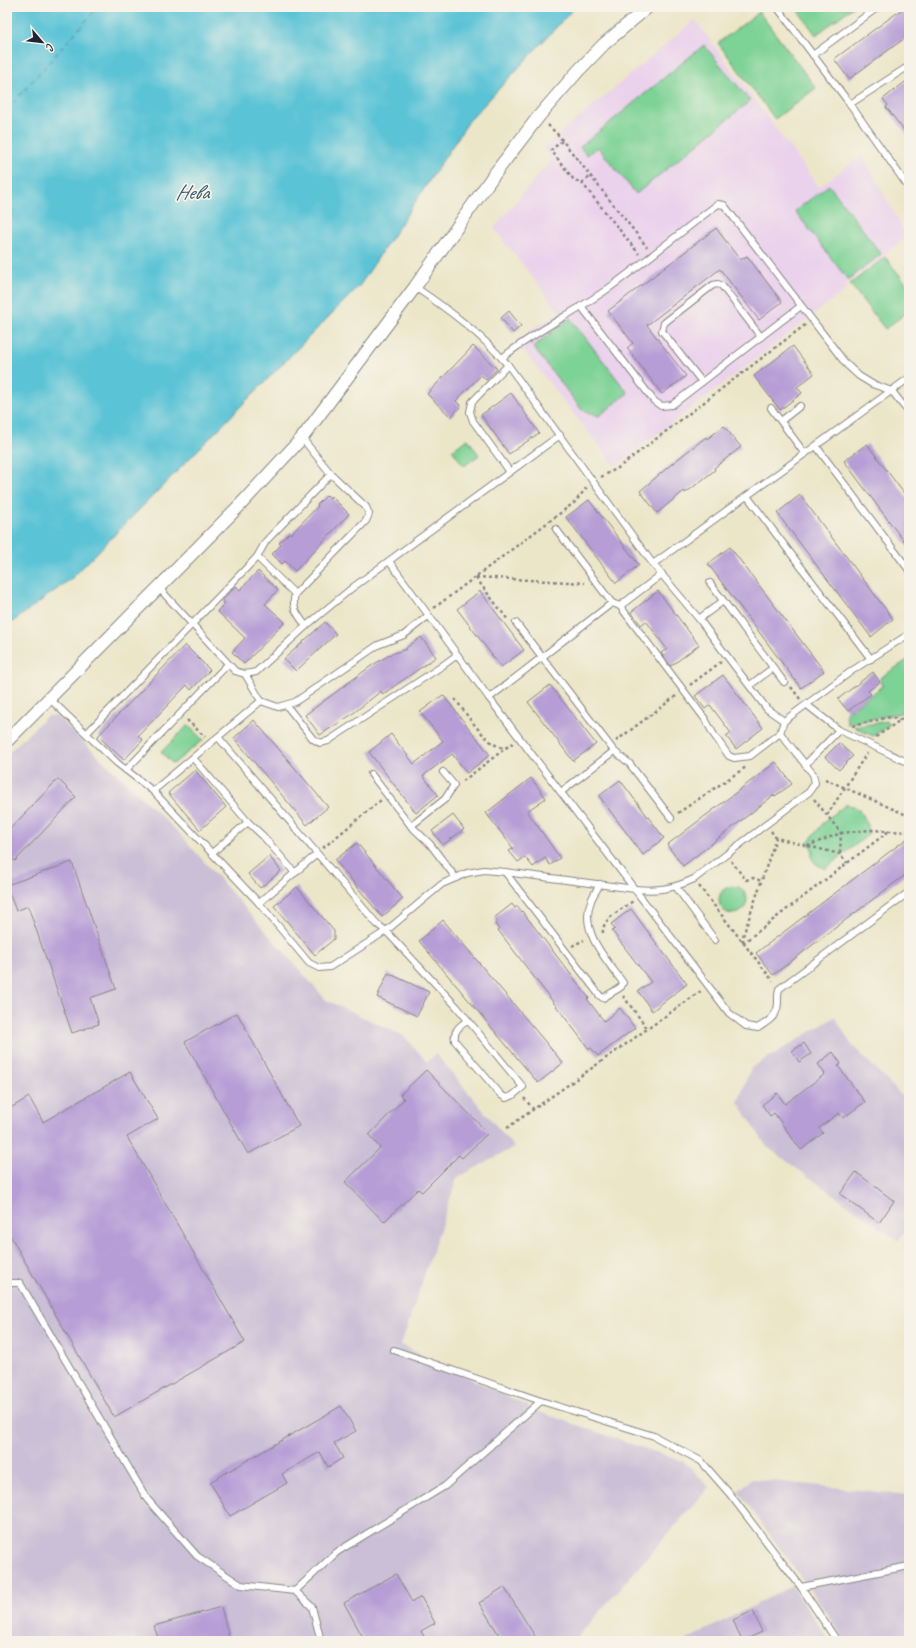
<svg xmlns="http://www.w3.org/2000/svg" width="916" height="1648" font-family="Caveat,sans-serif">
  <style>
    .built { fill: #ead1ec }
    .industrial { fill: #cabfd6 }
    .green { fill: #7dd295; stroke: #507a68 }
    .water { fill: #5ac3d6; stroke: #3e7288 }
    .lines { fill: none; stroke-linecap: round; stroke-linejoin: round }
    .ferry { stroke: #365a71; stroke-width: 1; stroke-dasharray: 5 4; stroke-linecap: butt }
    .building { fill: #b69dd6 }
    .service-casing { stroke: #878482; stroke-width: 8 }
    .minor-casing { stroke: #878482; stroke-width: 14 }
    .path { stroke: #878482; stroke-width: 2.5; stroke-dasharray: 3 3; stroke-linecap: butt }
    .service { stroke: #fff; stroke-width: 6 }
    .minor { stroke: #fff; stroke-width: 12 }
    .labels { text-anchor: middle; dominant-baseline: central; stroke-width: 3.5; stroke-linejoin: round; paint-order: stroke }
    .water-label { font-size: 21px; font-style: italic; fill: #365a71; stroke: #f7f3e8 }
  </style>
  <rect width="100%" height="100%" fill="#f7f3e8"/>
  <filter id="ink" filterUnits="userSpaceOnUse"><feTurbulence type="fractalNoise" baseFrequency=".025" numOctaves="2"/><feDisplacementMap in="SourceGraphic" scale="8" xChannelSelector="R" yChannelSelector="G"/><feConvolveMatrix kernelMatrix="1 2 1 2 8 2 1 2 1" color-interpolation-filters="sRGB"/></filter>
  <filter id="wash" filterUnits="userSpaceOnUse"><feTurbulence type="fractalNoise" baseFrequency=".012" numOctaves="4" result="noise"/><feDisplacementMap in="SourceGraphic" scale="16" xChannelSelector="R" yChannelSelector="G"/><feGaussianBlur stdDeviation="0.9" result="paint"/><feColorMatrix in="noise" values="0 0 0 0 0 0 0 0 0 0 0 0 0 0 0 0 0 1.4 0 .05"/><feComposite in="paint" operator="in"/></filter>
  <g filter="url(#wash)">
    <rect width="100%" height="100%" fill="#ece6c9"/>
    <!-- built -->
    <polygon class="built" points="695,20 819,187 862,155 907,237 845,285 847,289 615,466 516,341 537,326 560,313 494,228 552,159 543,148"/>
    <!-- industrial -->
    <g class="industrial">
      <polygon points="47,716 56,716 177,831 326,1000 404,1036 427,1062 436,1054 514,1147 457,1178 401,1345 542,1413 684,1462 709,1487 574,1641 7,1641 7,754"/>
      <polygon points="835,1017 851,1044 909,1103 909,1226 898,1241 767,1147 738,1102 751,1068"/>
      <polygon points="752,1479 909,1495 909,1624 903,1626 909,1625 909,1641 845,1641 812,1592 738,1491"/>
      <polygon points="792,1586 829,1641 684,1641"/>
    </g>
    <!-- green -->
    <g class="green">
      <polygon points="798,7 853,7 816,35 796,8"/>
      <polygon points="759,12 816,88 775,119 718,43"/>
      <polygon points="704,45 750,101 636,194 598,147 587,155 580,147"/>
      <polygon points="829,185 881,254 848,280 795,211"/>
      <polygon points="885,257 909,287 909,311 885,329 850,284"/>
      <polygon points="570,318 628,393 599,416 582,410 533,347"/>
      <polygon points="468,439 479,455 464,466 452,450"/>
      <polygon points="909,659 909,692 905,701 904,708 901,713 847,724 846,713 883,686 880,678"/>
      <polygon points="887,721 889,725 873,736 854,727"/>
      <polygon points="188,725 203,740 173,764 161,752"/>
      <polygon points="847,804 858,809 868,825 868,835 825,869 816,864 811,857 813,851 808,842 826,820"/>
      <circle cx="733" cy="900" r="14"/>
    </g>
    <!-- water -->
    <polygon class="water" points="7,7 575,7 469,121 360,285 72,578 7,626"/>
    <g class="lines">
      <!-- ferry -->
      <polyline class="ferry" points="7,110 98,7"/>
    </g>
    <g id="blocks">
      <!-- building -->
      <g class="building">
        <polygon points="905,7 909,7 909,35 849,79 834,59"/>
        <polygon points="909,79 909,137 886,107 888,105 883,99"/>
        <polygon points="716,228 740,260 747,256 782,302 759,320 720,269 647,325 686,376 662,394 627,348 633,343 608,311"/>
        <polygon points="509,311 521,326 513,333 501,318"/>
        <polygon points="473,346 497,369 486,380 481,375 456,401 461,406 451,417 427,394"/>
        <polygon points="793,346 814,374 797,387 802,393 780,410 754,376"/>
        <polygon points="511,393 539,433 509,454 481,415"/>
        <polygon points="724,426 741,447 714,468 715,470 692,488 685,493 684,491 657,513 640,491 674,462 706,437 707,439"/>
        <polygon points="867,444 909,500 909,548 844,461"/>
        <polygon points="327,495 330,498 331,496 349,514 295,571 285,561 282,564 272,554 281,545 279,543 290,532 291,534 318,506 317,505"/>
        <polygon points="800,495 893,619 871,637 777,513"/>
        <polygon points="589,500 639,565 616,583 566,517"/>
        <polygon points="730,547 824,671 801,688 708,564"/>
        <polygon points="258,571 278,590 265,604 285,622 244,664 232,652 245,638 217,611 225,603 222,601 236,586 240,590"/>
        <polygon points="480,591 524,650 501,667 457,609"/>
        <polygon points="658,591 699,645 671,666 661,653 667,649 646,621 641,625 631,612"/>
        <polygon points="325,622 336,634 296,671 284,659"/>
        <polygon points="421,637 436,657 383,694 381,691 351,715 320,735 305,715 371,666 391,654 407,649 406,648"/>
        <polygon points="185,645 210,670 191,690 187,685 138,736 143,740 124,760 98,736"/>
        <polygon points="873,672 880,682 868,691 871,694 848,711 838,699"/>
        <polygon points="723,675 763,728 736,749 726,736 731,733 710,705 705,709 695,696"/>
        <polygon points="550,685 596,744 573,761 528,702"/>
        <polygon points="443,695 490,755 467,773 452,754 423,776 438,795 416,813 369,752 391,734 414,764 443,741 420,712"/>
        <polygon points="254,720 328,807 307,825 234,738"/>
        <polygon points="839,743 853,756 839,770 825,757"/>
        <polygon points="776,762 792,784 775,796 774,795 683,866 667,845"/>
        <polygon points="195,770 226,807 200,830 168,793"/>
        <polygon points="531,778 546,798 527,811 560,858 550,865 545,858 533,867 525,857 518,862 509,851 513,848 486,813"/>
        <polygon points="58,779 76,797 15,861 7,854 7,832"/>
        <polygon points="620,780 664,838 643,855 599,796"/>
        <polygon points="453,815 464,829 443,845 432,831"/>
        <polygon points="909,837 909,872 773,975 756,953"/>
        <polygon points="357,843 403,899 382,917 335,860"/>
        <polygon points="269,856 281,871 260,888 248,874"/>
        <polygon points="72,862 116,989 90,998 99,1024 72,1033 28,906 16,911 7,887 7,885"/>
        <polygon points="297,887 334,931 334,939 315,955 274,906"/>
        <polygon points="512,904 515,908 517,906 521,912 522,911 589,998 587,999 604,1021 620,1008 635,1028 598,1056 591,1048 589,1049 498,930 499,930 495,924 497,922 494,918"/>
        <polygon points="631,909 687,984 652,1011 638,991 651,982 612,931 615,929 611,924"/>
        <polygon points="443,920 563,1063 538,1083 419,941"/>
        <polygon points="388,973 429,992 417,1016 377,997"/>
        <polygon points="237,1013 299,1126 248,1154 185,1042"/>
        <polygon points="804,1043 811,1054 799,1062 792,1051"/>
        <polygon points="833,1052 841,1064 838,1066 865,1102 843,1118 839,1113 819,1128 823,1133 801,1150 774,1113 770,1116 762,1105 777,1093 785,1104 825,1074 818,1064"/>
        <polygon points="426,1070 488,1133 462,1158 459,1155 422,1192 418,1189 384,1222 345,1182 380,1148 369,1135 404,1099 400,1095"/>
        <polygon points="130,1072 158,1119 127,1137 245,1342 114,1417 7,1230 7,1110 29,1097 43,1122"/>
        <polygon points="856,1172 894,1201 879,1223 840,1194"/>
        <polygon points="341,1406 356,1431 334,1443 343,1458 328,1467 320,1452 282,1474 287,1483 230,1516 210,1482"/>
        <polygon points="396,1574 412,1602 421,1597 435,1623 421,1631 426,1641 365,1641 344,1603"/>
        <polygon points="504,1587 538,1641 503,1641 479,1603"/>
        <polygon points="221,1607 230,1641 159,1641 154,1626"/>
        <polygon points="753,1611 762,1632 742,1641 733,1620"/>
      </g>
    </g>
  </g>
  <g filter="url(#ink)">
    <use href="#blocks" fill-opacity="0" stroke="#878482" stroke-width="1"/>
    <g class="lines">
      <!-- service casing -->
      <g class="service-casing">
        <g id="service">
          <polyline points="777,7 850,104 909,188"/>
          <polyline points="813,55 878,7"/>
          <polyline points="850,104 909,66"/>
          <path d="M415,287C449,310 481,334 508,365L653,564L699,619L767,709L784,721L853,670L909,634"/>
          <polyline points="581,306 654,401 661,406 672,405 801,306"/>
          <path d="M502,358C535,331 574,313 609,288C646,261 681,232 718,204L724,205L846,364L859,376L872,384L892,391L909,413"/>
          <polyline points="508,365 472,402 470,412 473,421 510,472"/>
          <polyline points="702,382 662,331 664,323 713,285 718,284 722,286 761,337"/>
          <polyline points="771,408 805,454"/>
          <polyline points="781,421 800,406"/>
          <path d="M302,438L331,474L366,507L369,514L366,521L295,594C291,608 298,615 306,626"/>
          <polyline points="816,446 909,570"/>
          <polyline points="747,496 871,659"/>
          <polyline points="556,529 612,603"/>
          <polyline points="257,557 295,594"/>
          <polyline points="389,561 489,698 612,603 620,606 662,574"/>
          <polyline points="653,564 909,378"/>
          <polyline points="710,583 784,682"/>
          <polyline points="158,587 235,671 245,674 256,672 306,626 352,588 560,435"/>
          <polyline points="620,606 705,719 714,735 729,756 734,758 750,756 780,733"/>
          <polyline points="699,619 723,601"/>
          <polyline points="516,623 614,751 629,763 671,818"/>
          <polyline points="245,674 261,701 278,707 295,702 378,645 404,635 428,616"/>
          <polyline points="750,685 773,668"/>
          <path d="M489,698L729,1013L746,1026L758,1028C765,1023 775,1018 777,1009C779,1003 777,996 779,989L909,892"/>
          <path d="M50,699L117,763L153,791L259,903L309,963L319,968L330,967L386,931L442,884L467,873L484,870L505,872L635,889C659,891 672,889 694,879L809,792L815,783L813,774L780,733L784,721"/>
          <polyline points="286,705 313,739 320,743 328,741 442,666 457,655"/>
          <polyline points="807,705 839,730 909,763"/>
          <polyline points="87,733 257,557 266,541 331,474"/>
          <path d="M218,737L377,924L386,931L457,1007L523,1087L512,1096L506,1098L501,1095L455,1041C453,1030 460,1026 468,1020"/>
          <polyline points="193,758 248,822 263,836 295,873"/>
          <polyline points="805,765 839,730"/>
          <polyline points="126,770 228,664"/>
          <polyline points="371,774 411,826 430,844 456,878"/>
          <polyline points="153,791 261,701"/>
          <polyline points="561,792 614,751"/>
          <polyline points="411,826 445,799 454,785 443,772"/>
          <polyline points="212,853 248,822"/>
          <path d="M505,872L600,996L603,998L621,987L623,983L621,980C605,958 579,930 591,901C593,895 597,890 600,884"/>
          <polyline points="676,887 715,940"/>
          <polyline points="259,903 317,854"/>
          <polyline points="7,1283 20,1283 147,1499 197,1556 241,1585 295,1591 312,1607 321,1641"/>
          <polyline points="394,1350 541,1401 654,1436 701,1461 729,1493 801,1587 837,1641"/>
          <polyline points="801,1587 909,1566"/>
          <polyline points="295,1591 337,1552 445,1486 541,1401"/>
        </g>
      </g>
      <!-- minor casing -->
      <g class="minor-casing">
        <polyline id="minor" points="7,741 241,504 302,438 415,287 493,176 539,116 578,71 604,44 648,7"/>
      </g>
      <!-- path -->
      <g class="path">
        <polyline points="548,125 558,135 647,247"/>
        <polyline points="562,141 551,150 574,180 582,183 639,254"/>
        <polyline points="582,183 591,176"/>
        <polyline points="601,477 618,468 805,325"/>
        <polyline points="476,577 585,583"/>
        <polyline points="476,578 508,620"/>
        <polyline points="434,608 575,502 587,487"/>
        <polyline points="690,685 721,662"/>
        <polyline points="791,687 800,699"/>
        <polyline points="909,696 907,708 909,712"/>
        <path d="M455,699C464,710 491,753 507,747C509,746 511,744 513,743"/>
        <polyline points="187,720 205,737"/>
        <polyline points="852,726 890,717 901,720 909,725"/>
        <polyline points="876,737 909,714"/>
        <polyline points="616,741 676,696"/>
        <polyline points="825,779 909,816"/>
        <polyline points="463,781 507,747"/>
        <polyline points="814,799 841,833 840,854"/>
        <polyline points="678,813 746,767"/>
        <polyline points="827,815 867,753"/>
        <polyline points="771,831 776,838 840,854 847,863"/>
        <polyline points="807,846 841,833 869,830 909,832"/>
        <polyline points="323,848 381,800"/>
        <polyline points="731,861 746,880 753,878 762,881"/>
        <polyline points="699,886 773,981"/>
        <path d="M603,933C601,919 623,909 633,901"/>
        <polyline points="743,942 743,936 776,838"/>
        <polyline points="743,943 889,831"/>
        <polyline points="572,946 584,940"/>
        <polyline points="623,996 648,1029"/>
        <polyline points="524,1098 534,1110"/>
        <polyline points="507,1128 701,991"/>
      </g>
      <!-- service -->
      <use href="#service" class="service"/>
      <!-- minor -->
      <use href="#minor" class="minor"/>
    </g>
  </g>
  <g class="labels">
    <!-- water labels -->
    <g class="water-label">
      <text x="192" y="192">Нева</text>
    </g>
  </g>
  <!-- margin -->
  <rect width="916" height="1648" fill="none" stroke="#f7f3e8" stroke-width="24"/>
  <!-- north arrow -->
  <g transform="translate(42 42) rotate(118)" stroke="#f7f3e8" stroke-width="3" paint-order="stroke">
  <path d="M0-3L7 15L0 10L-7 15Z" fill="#22223b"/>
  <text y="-6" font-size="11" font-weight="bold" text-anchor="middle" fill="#22223b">С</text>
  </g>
</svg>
